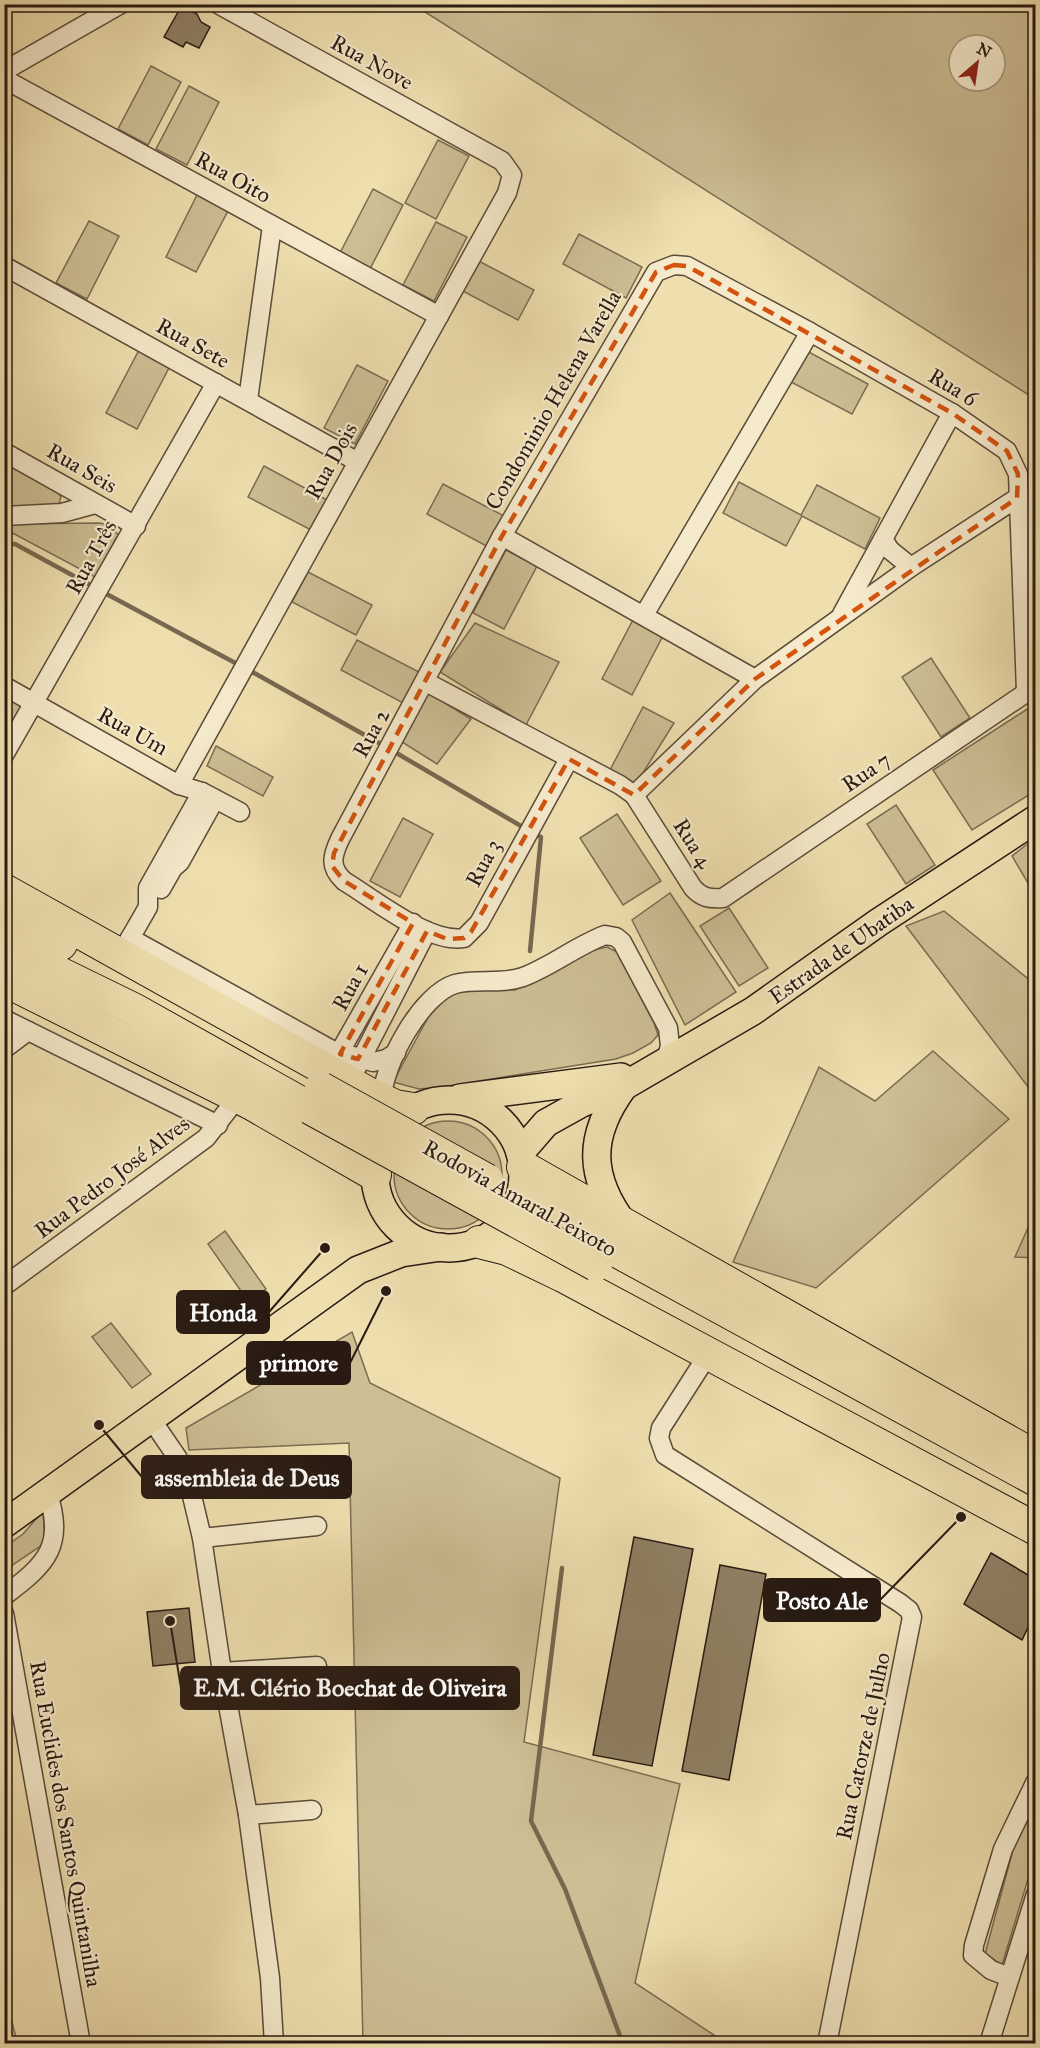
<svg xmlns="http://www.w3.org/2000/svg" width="1040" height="2048" font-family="'IM FELL Great Primer',serif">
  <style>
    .green { fill: #cdbe94; stroke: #7a6c53; stroke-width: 1.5; fill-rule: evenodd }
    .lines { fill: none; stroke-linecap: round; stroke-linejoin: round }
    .stream { stroke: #776850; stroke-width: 4.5 }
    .building { fill: #8f8064; stroke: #281a12; stroke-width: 1.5 }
    .street-casing { stroke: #5a4b39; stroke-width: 21 }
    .primary-casing { stroke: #281a12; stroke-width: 30 }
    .highway-casing { stroke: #281a12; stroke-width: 34 }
    .street { stroke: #f5eacb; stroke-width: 18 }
    .primary { stroke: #efdfaf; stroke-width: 27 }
    .highway { stroke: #efdfaf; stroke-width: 32 }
    .highway-bridge-casing { stroke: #281a12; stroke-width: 34; stroke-linecap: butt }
    .highway-bridge { stroke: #efdfaf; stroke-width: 32 }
    .marked { fill: none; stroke: #d5530d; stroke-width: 4.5; stroke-dasharray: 12 8; stroke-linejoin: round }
    .labels { text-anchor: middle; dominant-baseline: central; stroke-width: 4.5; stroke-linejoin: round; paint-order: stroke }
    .street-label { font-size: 22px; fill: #281a12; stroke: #f5eacb }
    .leader { fill: none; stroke: #281a12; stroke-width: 2 }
    .callout-dot { fill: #281a12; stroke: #f5eacb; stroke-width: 2 }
    .callout { fill: #281a12; stroke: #281a12; stroke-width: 2 }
    .callout-label { font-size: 24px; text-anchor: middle; font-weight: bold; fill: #fff }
  </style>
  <rect width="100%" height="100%" fill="#efdfaf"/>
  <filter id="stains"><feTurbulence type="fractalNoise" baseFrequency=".00333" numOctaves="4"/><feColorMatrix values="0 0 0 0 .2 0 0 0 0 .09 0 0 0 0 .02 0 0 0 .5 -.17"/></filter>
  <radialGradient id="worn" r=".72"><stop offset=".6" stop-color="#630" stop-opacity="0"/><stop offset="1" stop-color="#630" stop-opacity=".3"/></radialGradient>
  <!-- green -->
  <g class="green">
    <path d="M414,5H1035V399ZM959,45H995V81H959Z"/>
    <polygon points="151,66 181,82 148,145 118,129"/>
    <polygon points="189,86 219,102 187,165 156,149"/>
    <polygon points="438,140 469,156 436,219 405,203"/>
    <polygon points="373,189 403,205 370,269 340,253"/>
    <polygon points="198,193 229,209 196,272 166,257"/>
    <polygon points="89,221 119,236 87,299 56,283"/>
    <polygon points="436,222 467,237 434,301 403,285"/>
    <polygon points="579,234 642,267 626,298 563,264"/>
    <polygon points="471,257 534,290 518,320 455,287"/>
    <polygon points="139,350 170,366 137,429 106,413"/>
    <polygon points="805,350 868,384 852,414 789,381"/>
    <polygon points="357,365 388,381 355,444 324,428"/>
    <polygon points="4,463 58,493 61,497 59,504 5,508"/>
    <polygon points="264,466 327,500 311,530 248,497"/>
    <polygon points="739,482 801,515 817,485 880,518 865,549 802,516 786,546 723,513"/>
    <polygon points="443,484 506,517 490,548 427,514"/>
    <polygon points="99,523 111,525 118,535 95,577 5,529 4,524"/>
    <polygon points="506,550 537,566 504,629 473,613"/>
    <polygon points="308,572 372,605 356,635 292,602"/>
    <polygon points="635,616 665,632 632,695 602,679"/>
    <polygon points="475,623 559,662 526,725 440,672"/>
    <polygon points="357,640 421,673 405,704 341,670"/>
    <polygon points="931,658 970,718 941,737 902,677"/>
    <polygon points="427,692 471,719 437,764 402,742"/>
    <polygon points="5,695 22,706 5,744"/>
    <polygon points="1035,704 1035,791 972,830 933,770"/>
    <polygon points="643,707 674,723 636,784 610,770"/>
    <polygon points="216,746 273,777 263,796 207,766"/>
    <polygon points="896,805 935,865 906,884 867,824"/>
    <polygon points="617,814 661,881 623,905 580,838"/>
    <polygon points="403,818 433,834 400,897 370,881"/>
    <polygon points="1035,838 1035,895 1012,856"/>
    <polygon points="670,893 736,992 685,1025 632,920"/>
    <polygon points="729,908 768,968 739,986 700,926"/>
    <polygon points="944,911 1031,981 1035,978 1035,1096 906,926"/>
    <polygon points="607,947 617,952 654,1023 658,1035 651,1043 633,1053 616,1059 441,1087 419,1089 393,1082 431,1012 448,995 464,990 515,990 594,950"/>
    <polygon points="933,1051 1009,1119 816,1288 733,1262 819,1067 875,1101"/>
    <circle cx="448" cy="1175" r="54"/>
    <polygon points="1035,1212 1035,1258 1015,1257"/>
    <polygon points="225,1231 266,1289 248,1301 208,1244"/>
    <polygon points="111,1323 151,1374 132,1388 92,1337"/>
    <polygon points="352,1332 370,1383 560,1478 524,1742 680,1784 635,1983 726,2043 363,2043 349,1443 189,1450 186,1428"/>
    <polygon points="43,1511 45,1543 5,1570 5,1547 23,1534"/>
    <polygon points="1035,1804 1035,1856 1002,1965 985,1954 1017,1835"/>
    <polygon points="5,1994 17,2042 15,2043 5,2043"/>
  </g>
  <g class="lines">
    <!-- stream -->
    <g class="stream">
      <polyline points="4,544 15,544 94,587"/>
      <polyline points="101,591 239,665"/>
      <polyline points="247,669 386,747"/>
      <polyline points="393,751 526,829"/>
      <polyline points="530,951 541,837 533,833"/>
      <polyline points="562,1568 531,1821 565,1889 623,2044"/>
    </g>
  </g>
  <!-- building -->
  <g class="building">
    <polygon points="182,5 197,14 201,22 210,27 199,48 186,42 183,47 164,37"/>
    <polygon points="634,1537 693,1549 652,1766 593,1755"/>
    <polygon points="991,1553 1035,1579 1035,1613 1022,1640 964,1604"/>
    <polygon points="720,1565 766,1574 729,1780 682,1771"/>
    <polygon points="189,1608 195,1662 153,1666 147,1612"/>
  </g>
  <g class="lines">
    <!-- street casing -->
    <g class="street-casing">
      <g id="street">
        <polyline points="4,71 121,4"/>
        <polyline points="4,79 439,316"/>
        <polyline points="4,266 358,462"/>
        <polyline points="248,400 272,226"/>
        <polyline points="4,452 136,526"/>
        <polyline points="4,516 62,513 95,504"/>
        <polyline points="502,536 755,679"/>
        <polyline points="883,539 890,550 911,567"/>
        <polyline points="842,614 952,413"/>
        <polyline points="644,615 810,332"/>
        <path d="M426,682L620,785L634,795L693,888C702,898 710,899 723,898L1036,686"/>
        <polyline points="4,686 179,785 202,792 240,812"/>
        <polyline points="4,755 216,383"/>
        <path d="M569,759L479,923L464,938C429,944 374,899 344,881C329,867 332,856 340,839L502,536L656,272L674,265L687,266L810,332L952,413L1007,451L1018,474L1026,692"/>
        <polyline points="179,785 507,193 512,175 502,161 218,4"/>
        <polyline points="634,795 755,679 911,567 1017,498"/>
        <polyline points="161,889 173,868 180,862 215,799"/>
        <polyline points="130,938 332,1050 373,1062 386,1059 396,1053"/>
        <polyline points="125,947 148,907 148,888 202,792"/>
        <polyline points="4,1019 218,1125"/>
        <polyline points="4,1049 28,1031"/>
        <polyline points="334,1062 413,923"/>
        <polyline points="355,1071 427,931"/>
        <path d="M382,1100C382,1066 421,994 455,984C477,978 500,985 523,977C552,966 576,946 605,935L616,937L622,942L668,1028L670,1046L665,1063"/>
        <polyline points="4,1286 206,1138 238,1097"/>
        <polyline points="709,1353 661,1428 659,1438 665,1455 900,1603 909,1610 912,1617 827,2044"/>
        <polyline points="151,1419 177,1457 188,1479 202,1538 222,1672 248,1815 270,1978 274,2044"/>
        <polyline points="202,1538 317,1526"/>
        <path d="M4,1596C48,1563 65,1546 47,1490"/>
        <polyline points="4,1613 81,2044"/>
        <polyline points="222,1672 317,1666"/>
        <polyline points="248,1815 312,1810"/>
        <polyline points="1009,1977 991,1970 973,1955 974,1945 1003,1849 1036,1781"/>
        <polyline points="989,2044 1036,1894"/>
      </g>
    </g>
    <!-- primary casing -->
    <g class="primary-casing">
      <g id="primary">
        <path d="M624,1086C587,1136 588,1177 625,1226"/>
        <polyline points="460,1098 621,1077"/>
        <circle cx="449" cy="1174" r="74"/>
        <polyline points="520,1153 546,1123 582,1103 624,1086 753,1011 879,922 1036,819"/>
        <polyline points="4,1524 358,1270 401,1253 441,1247"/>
      </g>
    </g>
    <!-- highway casing -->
    <g class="highway-casing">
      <g id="highway">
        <polyline points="4,890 368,1093 395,1106 413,1109"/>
        <polyline points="4,916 61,944"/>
        <polyline points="4,946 135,1010 310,1108"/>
        <polyline points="4,980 252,1104 375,1175"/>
        <polyline points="523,1167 1036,1457"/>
        <polyline points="527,1202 1036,1480"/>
        <polyline points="479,1242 507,1249 563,1276 1036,1529"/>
      </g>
    </g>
    <!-- street -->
    <use href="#street" class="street"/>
    <!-- primary -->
    <use href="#primary" class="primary"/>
    <!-- highway -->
    <use href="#highway" class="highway"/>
    <!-- highway-bridge casing -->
    <g class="highway-bridge-casing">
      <g id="highway-bridge">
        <polyline points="321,1088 487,1180"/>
        <polyline points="310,1108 596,1265"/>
      </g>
    </g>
    <!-- highway-bridge -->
    <use href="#highway-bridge" class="highway-bridge"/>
  </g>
  <!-- marked area -->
  <path class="marked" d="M674,265L687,266L952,413L1007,451L1018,474L1017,498L755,679L634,795L569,759L471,932L464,938L447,939L427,931L358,1059L340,1054L413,923L344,881L332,866L334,853L502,536L656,272Z"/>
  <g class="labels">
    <!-- street labels -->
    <g class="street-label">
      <text transform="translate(372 62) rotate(29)">Rua Nove</text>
      <text transform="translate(233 177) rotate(29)">Rua Oito</text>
      <text transform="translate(193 343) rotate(29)">Rua Sete</text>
      <text transform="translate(953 387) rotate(31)">Rua 6</text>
      <text transform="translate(553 400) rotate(-60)">Condominio Helena Varella</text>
      <text transform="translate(331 461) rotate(-61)">Rua Dois</text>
      <text transform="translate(82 468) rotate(30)">Rua Seis</text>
      <text transform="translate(91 557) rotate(-61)">Rua Três</text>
      <text transform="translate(133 731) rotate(29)">Rua Um</text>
      <text transform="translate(371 733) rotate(-61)">Rua 2</text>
      <text transform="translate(866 772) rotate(-34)">Rua 7</text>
      <text transform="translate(693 843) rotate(58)">Rua 4</text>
      <text transform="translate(483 863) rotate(-62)">Rua 3</text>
      <text transform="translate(841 950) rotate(-35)">Estrada de Ubatiba</text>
      <text transform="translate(350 987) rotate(-61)">Rua 1</text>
      <text transform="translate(112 1177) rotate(-37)">Rua Pedro José Alves</text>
      <text transform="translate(520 1198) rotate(29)">Rodovia Amaral Peixoto</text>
      <text transform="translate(863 1746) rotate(-78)">Rua Catorze de Julho</text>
      <text transform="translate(66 1824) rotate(80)">Rua Euclides dos Santos Quintanilha</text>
    </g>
  </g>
  <!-- callouts -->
  <path class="leader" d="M325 1248L269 1312M386 1291L350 1363M99 1425L142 1477M961 1517L880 1600M170 1621L181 1688"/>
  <g class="callout-dot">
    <circle cx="325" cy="1248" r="6"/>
    <circle cx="386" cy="1291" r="6"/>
    <circle cx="99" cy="1425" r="6"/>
    <circle cx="961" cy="1517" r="6"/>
    <circle cx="170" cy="1621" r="6"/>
  </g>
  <g class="callout">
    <rect x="177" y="1291" width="92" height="42" rx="6"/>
    <rect x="247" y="1342" width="103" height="42" rx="6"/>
    <rect x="142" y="1456" width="209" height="42" rx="6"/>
    <rect x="764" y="1579" width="116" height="42" rx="6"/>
    <rect x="181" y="1667" width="338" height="42" rx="6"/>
  </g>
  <g class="callout-label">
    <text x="223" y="1321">Honda</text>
    <text x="299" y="1371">primore</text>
    <text x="247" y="1486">assembleia de Deus</text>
    <text x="822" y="1609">Posto Ale</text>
    <text x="350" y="1696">E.M. Clério Boechat de Oliveira</text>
  </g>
  <!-- margin -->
  <rect width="1040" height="2048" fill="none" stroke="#efdfaf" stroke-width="24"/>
  <rect x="6" y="6" width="1028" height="2036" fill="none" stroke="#281a12" stroke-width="3"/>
  <rect x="12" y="12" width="1016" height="2024" fill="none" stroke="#281a12" stroke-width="1.5"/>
  <!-- north arrow -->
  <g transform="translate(977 63) rotate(29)"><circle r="28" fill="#f5eacb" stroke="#a39781" stroke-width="1.5"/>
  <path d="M0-4.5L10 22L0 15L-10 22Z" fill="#8f2418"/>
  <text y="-9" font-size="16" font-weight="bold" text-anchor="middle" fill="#281a12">N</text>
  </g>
  <rect width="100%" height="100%" filter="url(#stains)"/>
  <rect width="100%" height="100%" fill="url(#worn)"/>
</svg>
